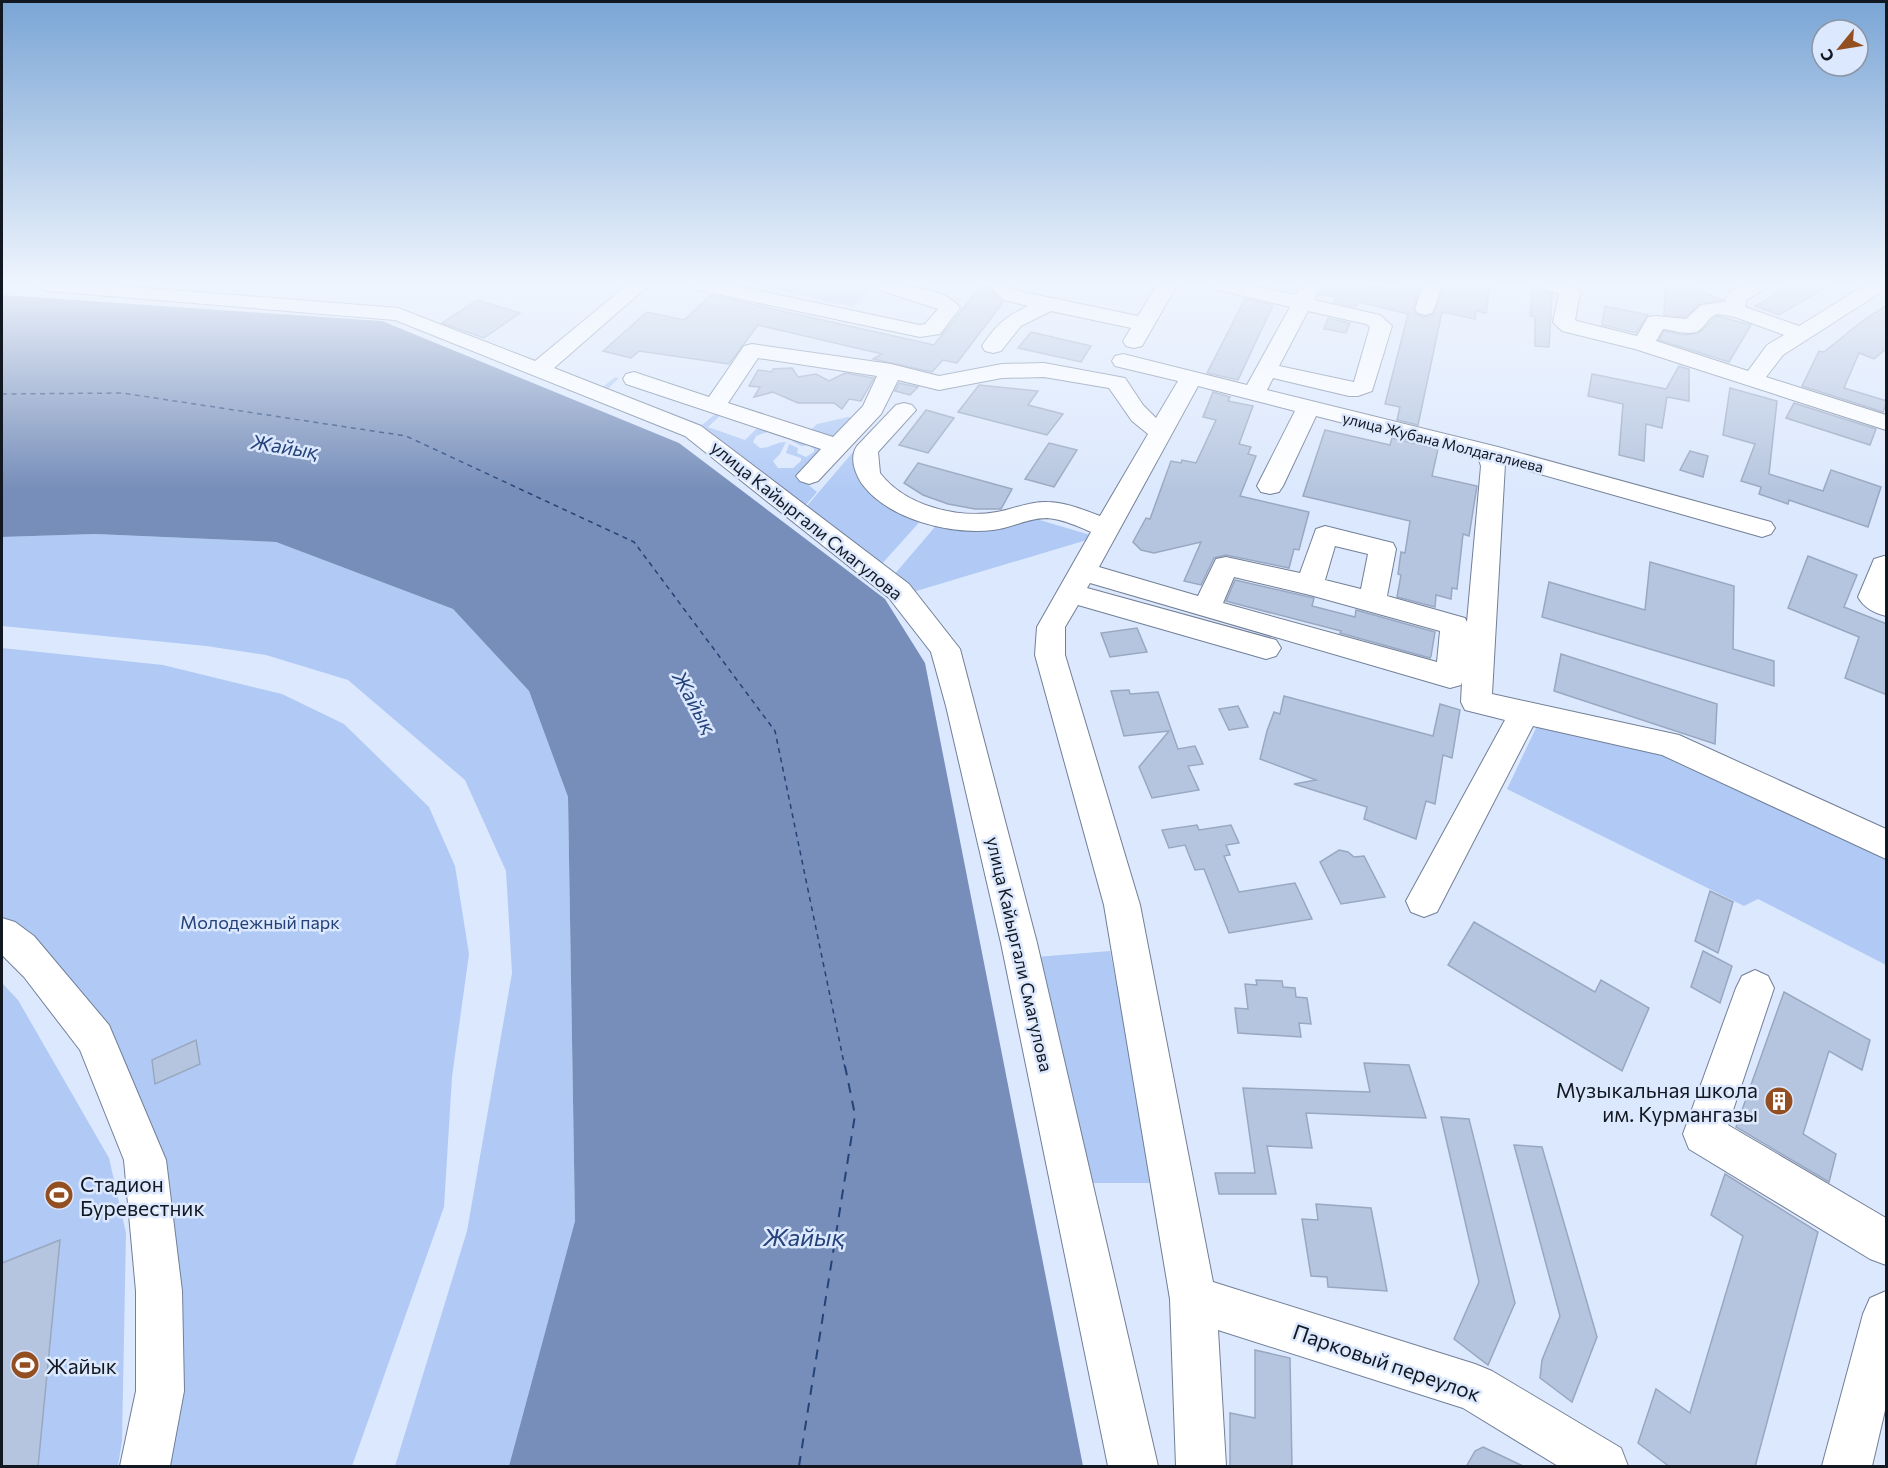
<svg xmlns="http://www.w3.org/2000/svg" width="1888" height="1468" font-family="Commissioner,sans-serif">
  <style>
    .green { fill: #b1caf5 }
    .water { fill: #768eb9 }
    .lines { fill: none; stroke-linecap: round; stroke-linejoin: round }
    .ferry-far1 { stroke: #254279; stroke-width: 1.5; stroke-dasharray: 5 4.5; stroke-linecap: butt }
    .ferry { stroke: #254279; stroke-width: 2; stroke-dasharray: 10 8; stroke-linecap: butt }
    .building { fill: #b6c5df; stroke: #99a8c1; stroke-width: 1.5 }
    .minor-casing { stroke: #717f97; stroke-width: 2 }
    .minor { fill: #fff; fill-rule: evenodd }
    .labels { text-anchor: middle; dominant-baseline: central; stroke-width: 5; stroke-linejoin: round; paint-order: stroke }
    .far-street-label { font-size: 15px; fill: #121821; stroke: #dce8fd }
    .street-label { font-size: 18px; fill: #121821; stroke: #dce8fd }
    .park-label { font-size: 18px; fill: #244178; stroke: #dce8fd }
    .water-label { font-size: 20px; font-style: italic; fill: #254279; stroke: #dce8fd }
    .near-poi-label { font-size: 21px; fill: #121821; stroke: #dce8fd; text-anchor: start }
    .near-street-label { font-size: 21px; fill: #121821; stroke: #dce8fd }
    .near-water-label { font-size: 24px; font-style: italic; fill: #254279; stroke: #dce8fd }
  </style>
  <rect width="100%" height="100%" fill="#dce8fd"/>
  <!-- green -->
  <g class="green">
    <polygon points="738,285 872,285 853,307 755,285"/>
    <path d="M615,377L619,378L608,389L702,425L720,410L724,412L708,427L745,440L760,425L770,428L767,432L756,436L753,442L760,448C770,448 776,442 786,442L780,454L773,461L778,468H793L801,461V458L786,453L789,444L798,448L797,453L806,457L814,452V449L809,445L801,446L792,441L795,438L828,447L800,478L817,492L805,506L693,427L599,390Z"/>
    <polygon points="848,417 855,419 837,438 811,430 817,424"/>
    <polygon points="859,445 857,469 924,517 880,566 806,507"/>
    <polygon points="1033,518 1097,537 913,592 893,576 940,521"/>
    <polygon points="95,534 276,542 453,609 529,691 568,797 575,1221 509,1466 395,1466 467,1231 512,973 506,871 465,780 348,680 266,655 206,646 2,626 2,537"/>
    <polygon points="2,648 163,665 282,694 344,724 429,807 455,866 469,954 452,1077 444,1207 352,1466 144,1466 159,1291 145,1160 21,948 2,934"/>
    <polygon points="1544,722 1660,755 1886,859 1886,965 1758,899 1744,906 1507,789 1536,728"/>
    <polygon points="1110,951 1157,1183 1088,1183 1036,957"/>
    <polygon points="2,983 18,1000 109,1158 126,1233 122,1441 118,1466 2,1466"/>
  </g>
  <!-- water -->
  <polygon class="water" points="2,295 382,321 679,443 885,599 925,663 1083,1466 509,1466 575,1221 568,797 529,691 453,609 276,542 95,534 2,537"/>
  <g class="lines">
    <!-- ferry-far1 -->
    <polyline class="ferry-far1" points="2,394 122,393 406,436 634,542 775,731 845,1068"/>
    <!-- ferry -->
    <polyline class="ferry" points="799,1466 855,1115 845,1066"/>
  </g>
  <!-- building -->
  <g class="building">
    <polygon points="982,285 992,285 990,291 1003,302 957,363 943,360 932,372 873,359 882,354 758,325 729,364 639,351 631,358 603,351 647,312 684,320 711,295 934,345"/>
    <polygon points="1322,285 1366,285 1405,293 1408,285 1421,285 1413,308 1416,314 1424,317 1434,314 1445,285 1490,285 1486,313 1476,311 1475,319 1442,312 1418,425 1397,420 1400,407 1385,404 1408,314 1359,302 1356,307 1334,302 1336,297 1319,294"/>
    <polygon points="1665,285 1685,285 1723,300 1701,303 1685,317 1664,315"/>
    <polygon points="1792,285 1830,285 1779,315 1755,306"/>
    <polygon points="1533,287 1552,294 1549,347 1535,346 1535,317 1530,316"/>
    <polygon points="1245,299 1273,305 1238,380 1207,373"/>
    <polygon points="477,300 520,313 484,338 442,323"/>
    <polygon points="1887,305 1887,348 1874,359 1859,353 1844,388 1887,401 1883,412 1802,386 1819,351 1824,352 1861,322"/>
    <polygon points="1605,306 1648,315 1636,333 1602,325"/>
    <polygon points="1717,316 1751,325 1729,362 1659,340 1664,331 1685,335 1699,333"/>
    <polygon points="1328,318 1350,323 1346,333 1324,329"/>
    <polygon points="1031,332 1091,346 1081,362 1018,348"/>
    <polygon points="1679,366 1689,369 1689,401 1667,397 1662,428 1646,424 1644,461 1619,455 1623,404 1588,396 1592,374 1666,389"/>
    <polygon points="792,368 798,377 816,374 829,381 845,373 874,378 861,401 849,399 842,409 834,403 798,403 773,392 754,397 760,387 749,386 758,370 772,372 773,369"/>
    <polygon points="899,383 918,387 910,395 895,391"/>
    <polygon points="979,385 1038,391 1028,405 1063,414 1047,435 958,412"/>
    <polygon points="1730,388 1777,401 1769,474 1823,491 1831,470 1881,487 1868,527 1789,500 1788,504 1759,494 1761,487 1741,481 1755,444 1723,435"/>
    <polygon points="1213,392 1230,397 1228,401 1253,406 1239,444 1251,447 1248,454 1256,456 1240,496 1309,512 1299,550 1294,549 1289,568 1226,555 1214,558 1201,585 1184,581 1201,542 1154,553 1141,550 1133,542 1146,518 1150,519 1171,461 1181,463 1182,460 1196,463 1216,420 1203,417"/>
    <polygon points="1794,403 1876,429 1870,445 1786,418"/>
    <polygon points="926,410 954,418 928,453 899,445"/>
    <polygon points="1325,430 1390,445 1392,438 1438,449 1432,476 1477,486 1469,536 1463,534 1457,589 1452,588 1451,599 1436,595 1435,607 1397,597 1401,575 1398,574 1401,552 1405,553 1410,521 1303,496"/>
    <polygon points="1049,443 1077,450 1054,487 1025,479"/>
    <polygon points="1690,451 1708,456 1703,477 1680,470"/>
    <polygon points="918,463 1012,489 1001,509 975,509 948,504 923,495 904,483"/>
    <polygon points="1808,556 1857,575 1844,607 1887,624 1887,695 1845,678 1859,637 1788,608"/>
    <polygon points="1650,562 1734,586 1733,649 1774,661 1774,686 1542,617 1549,582 1645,610"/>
    <polygon points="1235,580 1314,598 1312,606 1355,617 1356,610 1435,632 1431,656 1430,658 1340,633 1341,631 1233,603 1226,601"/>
    <polygon points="1137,628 1147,652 1110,657 1101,633"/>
    <polygon points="1561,654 1717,704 1715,744 1554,691"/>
    <polygon points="1129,690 1130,694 1158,692 1178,749 1195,746 1203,764 1188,766 1199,790 1152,798 1139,767 1169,731 1124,736 1111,691"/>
    <polygon points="1284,696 1433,736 1440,704 1460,710 1452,758 1443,755 1435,804 1426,801 1416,839 1364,819 1367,807 1294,784 1316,780 1260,759 1267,731 1274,712 1280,714"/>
    <polygon points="1238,706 1248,727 1229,730 1219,709"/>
    <polygon points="1197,825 1199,830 1231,825 1239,843 1226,845 1230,855 1224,856 1239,892 1295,883 1312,919 1229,933 1204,869 1195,870 1185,845 1169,848 1162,830"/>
    <polygon points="1339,850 1348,852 1354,857 1364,856 1385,897 1341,904 1320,862"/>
    <polygon points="1710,891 1733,902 1718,953 1695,941"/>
    <polygon points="1474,922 1595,992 1601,980 1649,1008 1622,1071 1448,965"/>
    <polygon points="1703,951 1732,966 1720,1003 1691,987"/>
    <polygon points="1256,980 1282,981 1283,987 1295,988 1296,997 1307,998 1311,1024 1299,1023 1301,1037 1238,1033 1235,1008 1248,1009 1245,984 1257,985"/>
    <polygon points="1784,992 1870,1040 1862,1070 1829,1051 1803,1134 1836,1154 1829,1182 1736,1127"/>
    <polygon points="196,1040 200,1064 155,1084 152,1060"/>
    <polygon points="1364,1063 1409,1065 1426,1118 1306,1113 1312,1148 1267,1146 1276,1194 1219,1194 1215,1173 1255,1173 1243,1088 1370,1092"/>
    <polygon points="1441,1117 1469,1119 1515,1303 1488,1365 1454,1339 1479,1282"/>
    <polygon points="1514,1145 1542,1147 1597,1337 1572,1402 1540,1378 1542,1360 1560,1316"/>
    <polygon points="1725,1174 1818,1232 1755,1467 1670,1467 1638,1443 1656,1389 1690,1413 1743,1236 1711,1215"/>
    <polygon points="1316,1204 1371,1208 1387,1291 1328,1287 1327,1277 1311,1276 1302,1219 1318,1220"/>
    <polygon points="60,1240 38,1467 2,1467 2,1263"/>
    <polygon points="1255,1350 1290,1358 1292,1467 1230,1467 1230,1413 1255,1418"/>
    <polygon points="1483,1447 1525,1467 1466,1467 1475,1451"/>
  </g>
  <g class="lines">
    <!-- minor casing -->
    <g class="minor-casing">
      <g id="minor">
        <polygon points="39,285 108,285 398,308 535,361 627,285 649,285 554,368 701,426 909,584 960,649 1037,943 1158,1466 1108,1466 1001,943 946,706 931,652 889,598 685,436 395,320 49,291 42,289"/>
        <path d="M693,285H731L920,325L925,324L938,309L876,289L873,285C897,285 945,286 960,308L940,334L920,337L703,291L696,289Z"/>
        <path d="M994,285H1014L1013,288L1018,291L1138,316L1157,285H1177L1142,346L1134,348L1126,346L1123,341L1131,328L1051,311L1021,326L1001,351L993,353L985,351L982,346C997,324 1005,317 1028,306L1004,300L992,289Z"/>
        <path d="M1211,285H1248L1296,295L1302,285H1320L1314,300L1380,315L1392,326L1372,391L1358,396H1349L1273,378L1267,390L1498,447L1771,522L1775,528L1771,534L1762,537L1505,464L1492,694L1679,735L1886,829V859L1662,755L1533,726L1437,912L1424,917L1411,912L1406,901L1505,720L1465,710L1461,702L1462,682L1461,685L1450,688L1090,583L1087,588L1276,640L1281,648L1276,656L1266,659L1078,605L1065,627V655L1140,905L1213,1282L1475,1364L1492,1371L1621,1448L1628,1466H1558L1463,1408L1218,1330L1226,1466H1176L1170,1299L1104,905L1035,655L1037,627L1091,532C1078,526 1062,519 1047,518C1028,518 1011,528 993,530C951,535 889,520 862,484C855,473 849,458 857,446L896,405L904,403L912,405L916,410L878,452L880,473C905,506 958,519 997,512C1014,509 1030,501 1047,502C1065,502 1084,510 1100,516L1148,434L1132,421L1109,388L1044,377L1002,378L939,390L898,380L881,414L818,481L809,484L800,481L796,476L821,449L626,384L623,379L626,374L634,372L709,397L744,346L752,344L891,364L939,376L1002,364L1044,363L1125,378L1143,405L1156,418L1178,381L1115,366L1112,361L1115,356L1123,354L1247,385L1290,307L1214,289ZM1308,311L1366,324L1370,327L1354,382L1279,366ZM758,358L877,376L863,406L833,437L728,403ZM1198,386L1295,411L1257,486L1261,492L1270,494L1279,492L1283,486L1316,416L1478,457L1481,466L1467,622L1465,618L1387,596L1396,549L1393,543L1325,526L1316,529L1300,573L1226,557L1216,559L1198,596L1099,567ZM1335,546L1368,554L1361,589L1325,580ZM1234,577L1310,595L1440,631L1437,662L1223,603Z"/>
        <polygon points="1423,285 1443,285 1432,313 1425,315 1418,313 1415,309"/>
        <path d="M1541,285C1553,285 1572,281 1580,292L1575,320L1577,321L1637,336L1648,317L1656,316L1686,319L1701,305L1725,302C1731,283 1752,284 1768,285L1765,289L1746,300L1745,307L1799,326L1865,285H1886V289L1783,355L1766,377L1886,415V430L1635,349L1562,331L1553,322L1559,294L1544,289ZM1717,314L1735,317L1784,335L1767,345L1748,371L1656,341L1663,329C1672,330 1689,336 1698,331C1706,326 1708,317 1717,314Z"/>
        <path d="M1884,556H1886V616C1874,613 1864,608 1858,597L1874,559Z"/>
        <polygon points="2,918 15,922 34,936 109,1025 166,1160 182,1291 184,1391 170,1466 120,1466 136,1391 136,1291 124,1160 80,1050 24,977 2,955"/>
        <polygon points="1755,970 1768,976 1774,988 1728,1125 1886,1218 1886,1265 1870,1259 1689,1149 1683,1134 1736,988 1742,976"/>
        <polygon points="1886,1291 1886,1406 1872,1466 1822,1466 1863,1314 1870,1298"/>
      </g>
    </g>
    <!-- minor -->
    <use href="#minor" class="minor"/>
  </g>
  <!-- sky -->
  <linearGradient id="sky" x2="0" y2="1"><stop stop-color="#7aa5d5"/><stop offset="0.58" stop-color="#eff5fe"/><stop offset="1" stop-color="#eff5fe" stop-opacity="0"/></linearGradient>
  <rect width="1888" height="490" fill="url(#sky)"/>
  <!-- icons -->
  <defs>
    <g id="building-disc" transform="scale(1.5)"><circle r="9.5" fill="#934f21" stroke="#dce8fd"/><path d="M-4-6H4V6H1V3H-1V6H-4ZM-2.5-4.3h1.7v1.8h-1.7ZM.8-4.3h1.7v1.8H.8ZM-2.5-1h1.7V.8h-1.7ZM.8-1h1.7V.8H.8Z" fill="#fff"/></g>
    <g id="stadium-disc" transform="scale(1.5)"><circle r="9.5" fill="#934f21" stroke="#dce8fd"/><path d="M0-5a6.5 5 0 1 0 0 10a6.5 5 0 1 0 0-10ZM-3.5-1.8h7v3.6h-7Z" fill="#fff"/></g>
  </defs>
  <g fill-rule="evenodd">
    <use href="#building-disc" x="1779" y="1101"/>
    <use href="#stadium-disc" x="59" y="1195"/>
    <use href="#stadium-disc" x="25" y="1365"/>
  </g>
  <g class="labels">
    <!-- far-street labels -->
    <g class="far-street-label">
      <text transform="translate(1443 442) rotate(14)">улица Жубана Молдагалиева</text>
    </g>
    <!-- street labels -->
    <g class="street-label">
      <text transform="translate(807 520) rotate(39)">улица Кайыргали Смагулова</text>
      <text transform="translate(1020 954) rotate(77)">улица Кайыргали Смагулова</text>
    </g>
    <!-- park labels -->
    <g class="park-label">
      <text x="260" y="922">Молодежный парк</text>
    </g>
    <!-- water labels -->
    <g class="water-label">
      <text transform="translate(285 446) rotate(9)">Жайық</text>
      <text transform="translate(695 702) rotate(61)">Жайық</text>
    </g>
    <!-- near-poi labels -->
    <g class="near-poi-label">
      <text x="1758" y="1089" text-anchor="end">Музыкальная школа<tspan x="1758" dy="24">им. Курмангазы</tspan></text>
      <text x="80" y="1183">Стадион<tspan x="80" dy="24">Буревестник</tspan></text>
      <text x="46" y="1365">Жайык</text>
    </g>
    <!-- near-street labels -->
    <g class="near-street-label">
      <text transform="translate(1387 1362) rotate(19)">Парковый переулок</text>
    </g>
    <!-- near-water labels -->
    <g class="near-water-label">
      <text x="804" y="1236">Жайық</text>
    </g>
  </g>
  <!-- border -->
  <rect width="1888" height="1468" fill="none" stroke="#121821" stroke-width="6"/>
  <!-- north arrow -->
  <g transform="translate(1840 48) rotate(240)"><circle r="28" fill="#dce8fd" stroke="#8b95a5" stroke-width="1.5"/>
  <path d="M0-4.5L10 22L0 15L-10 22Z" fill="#934f21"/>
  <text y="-9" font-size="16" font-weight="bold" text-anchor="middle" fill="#121821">С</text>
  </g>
</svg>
